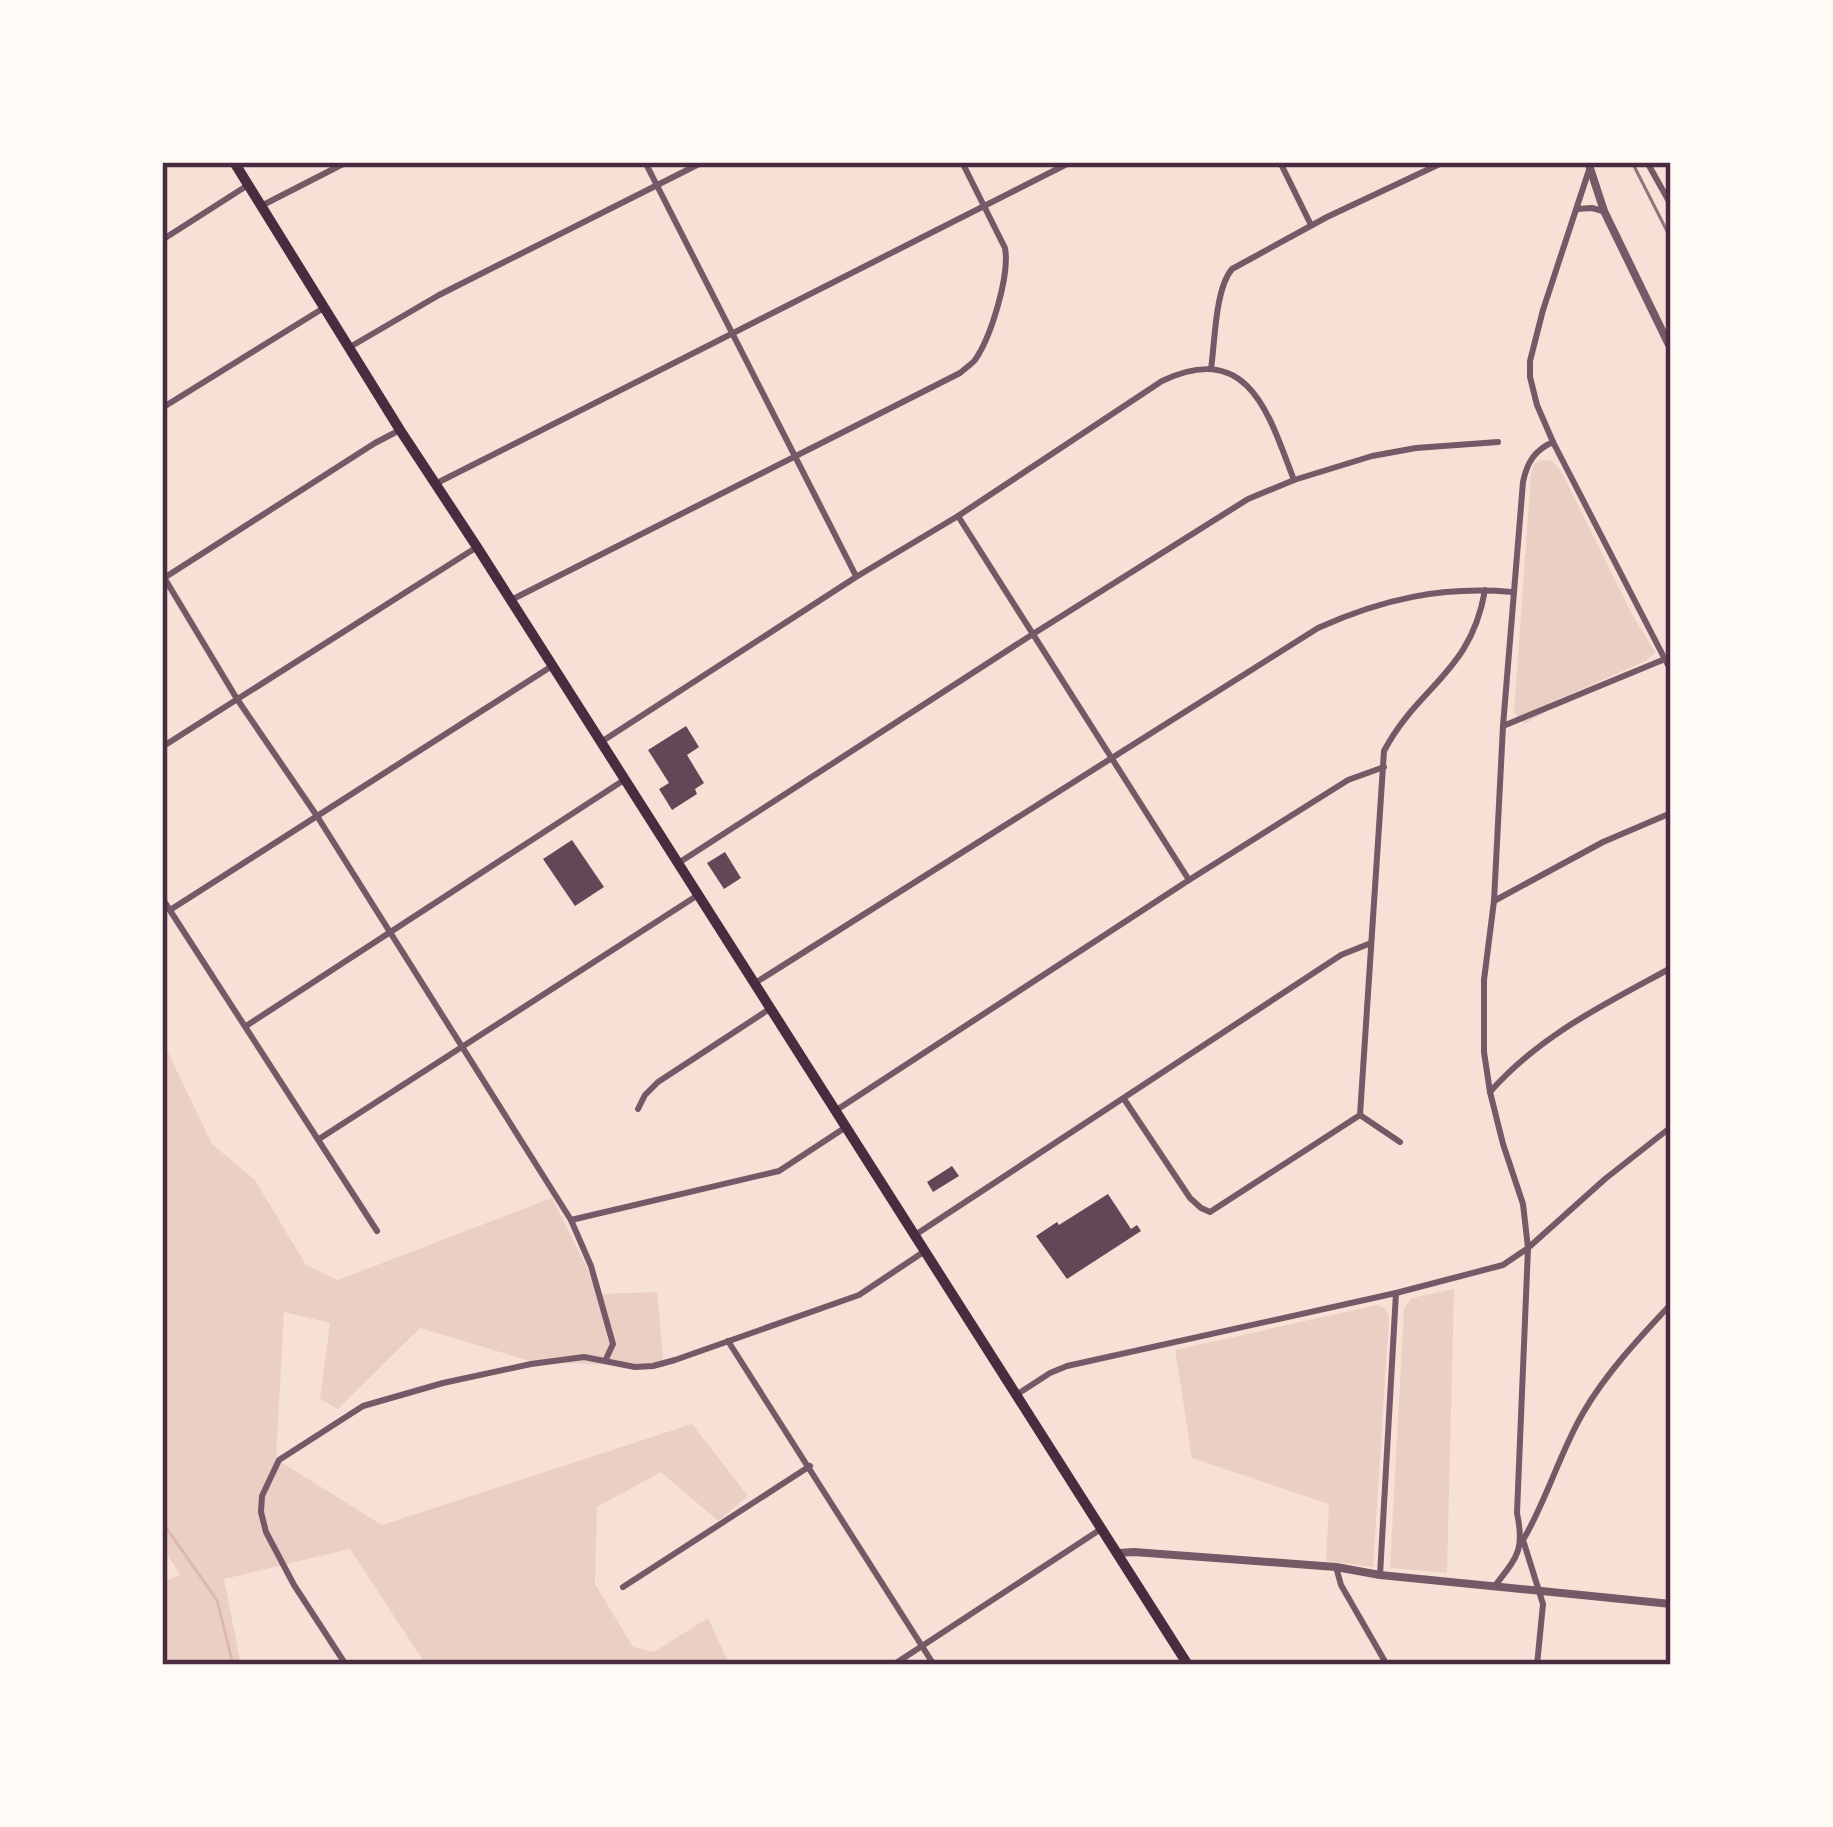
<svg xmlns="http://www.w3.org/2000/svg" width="1833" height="1827" font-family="'Varela Round',sans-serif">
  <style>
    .green { fill: #ebcfc5 }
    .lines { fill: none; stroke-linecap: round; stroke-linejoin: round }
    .stream { stroke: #dcb8b0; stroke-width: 3 }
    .building { fill: #644757 }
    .minor { stroke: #755966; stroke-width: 6 }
    .tertiary { stroke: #755966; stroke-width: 8 }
    .trunk { stroke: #4a2c40; stroke-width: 10 }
    .rail { stroke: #8f747c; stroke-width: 3 }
    .neatline { fill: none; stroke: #4a2c40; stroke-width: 4.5 }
  </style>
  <rect width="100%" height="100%" fill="#f7e1d7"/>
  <!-- green -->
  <g class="green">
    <polygon points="1542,460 1552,461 1560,469 1632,614 1655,652 1646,661 1549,703 1546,712 1524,724 1514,712 1531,474 1534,464"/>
    <polygon points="162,1040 212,1144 255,1180 306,1265 338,1280 552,1198 600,1294 657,1292 664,1367 533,1362 420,1328 338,1409 320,1399 330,1323 284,1312 276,1459 382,1525 692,1424 748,1496 718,1521 661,1472 597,1507 595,1584 633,1647 654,1652 708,1618 729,1664 426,1665 350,1549 224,1579 241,1665 162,1665 162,1582 180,1575 162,1546"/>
    <polygon points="1454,1289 1447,1573 1390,1568 1404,1308 1412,1298"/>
    <polygon points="1377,1305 1386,1309 1389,1318 1373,1567 1326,1561 1329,1504 1192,1458 1175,1350"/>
  </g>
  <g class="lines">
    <!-- stream -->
    <polyline class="stream" points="162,1522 217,1600 233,1665"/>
  </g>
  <!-- building -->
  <g class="building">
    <polygon points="686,726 699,747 687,755 704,783 695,789 697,794 672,810 659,789 669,783 648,750"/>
    <polygon points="572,840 604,887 575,906 543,859"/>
    <polygon points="725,852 741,878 724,889 707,863"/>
    <polygon points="952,1166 959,1176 933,1192 927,1182"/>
    <polygon points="1108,1194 1131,1229 1137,1225 1141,1231 1067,1279 1036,1236 1057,1222 1059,1225"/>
  </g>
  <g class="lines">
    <!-- minor -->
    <g class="minor">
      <polyline points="645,162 856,576"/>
      <polyline points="1280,162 1311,225"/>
      <polyline points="1647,162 1671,205"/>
      <polyline points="1589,170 1543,310 1530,361 1530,377 1537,405 1553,442 1671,671"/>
      <polyline points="261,206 347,162"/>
      <polyline points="1577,209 1592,208 1603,211"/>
      <polyline points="162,240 248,185"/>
      <polyline points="350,347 439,295 703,162"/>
      <path d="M1211,369C1215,342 1215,289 1232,269L1327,217L1444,162"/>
      <polyline points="162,408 322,309"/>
      <polyline points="435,484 1071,162"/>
      <polyline points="958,516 1189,880"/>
      <polyline points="162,574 237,699 317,816 571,1220 591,1266 613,1344 606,1359"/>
      <polyline points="164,578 375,443 400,430"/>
      <path d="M513,599L960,373C962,371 974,362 975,360C991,337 1010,275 1005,248L962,162"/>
      <polyline points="1503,726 1665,659"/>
      <path d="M601,742L856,577L958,516L1162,381C1250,339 1269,416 1294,480"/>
      <polyline points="162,747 477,547"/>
      <polyline points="680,862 1033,634 1248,499 1294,480 1372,456 1416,448 1498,442"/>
      <polyline points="162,898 377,1231"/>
      <polyline points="1494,901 1603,842 1671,813"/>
      <polyline points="170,910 552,666"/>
      <path d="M755,983L1318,628C1382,599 1442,586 1512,592"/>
      <polyline points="246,1026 624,780"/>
      <path d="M1490,1092C1540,1035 1605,1004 1671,968"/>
      <polyline points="1124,1099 1190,1198 1201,1208 1210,1212 1360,1115"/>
      <polyline points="638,1109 645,1095 658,1082 768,1010"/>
      <polyline points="835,1111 1189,880 1348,780 1384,767"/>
      <path d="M1360,1115L1384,751C1418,686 1471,673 1485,590"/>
      <polyline points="1360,1115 1400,1142"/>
      <polyline points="319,1139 698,895"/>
      <polyline points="571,1220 779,1171 846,1127"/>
      <polyline points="915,1235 1341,955 1371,943"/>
      <polyline points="728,1341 934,1665"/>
      <polyline points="1016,1395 1050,1373 1067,1366 1396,1293 1503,1265 1528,1248 1605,1179 1671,1127"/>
      <polyline points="1336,1567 1341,1585 1387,1665"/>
      <polyline points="1380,1575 1396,1293"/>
      <polyline points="623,1587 810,1466"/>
      <path d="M1494,1587C1517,1557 1525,1551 1517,1513L1528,1248L1523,1204L1503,1144L1490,1092L1484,1052V980L1494,901L1503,726L1523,482C1527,462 1535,450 1553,442"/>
      <polyline points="346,1665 294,1585 266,1532 261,1512 262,1496 279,1460 363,1406 443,1383 531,1364 584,1357 635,1367 653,1366 675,1360 859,1295 925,1251"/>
      <polyline points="893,1665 1101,1529"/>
      <path d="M1537,1665L1543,1604L1523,1540C1547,1500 1559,1454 1583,1413C1606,1373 1640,1337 1671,1304"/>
    </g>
    <!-- tertiary -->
    <g class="tertiary">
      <polyline points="1588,162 1604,211 1671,349"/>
      <polyline points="1118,1553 1134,1552 1336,1567 1380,1575 1671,1604"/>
    </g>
    <!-- trunk -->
    <polyline class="trunk" points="234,162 400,430 477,547 1188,1665"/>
    <!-- rail -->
    <polyline class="rail" points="1632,162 1671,239"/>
  </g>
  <!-- border -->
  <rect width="1833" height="1827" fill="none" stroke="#fffaf5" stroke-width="330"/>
  <rect x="165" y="165" width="1503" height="1497" class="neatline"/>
</svg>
